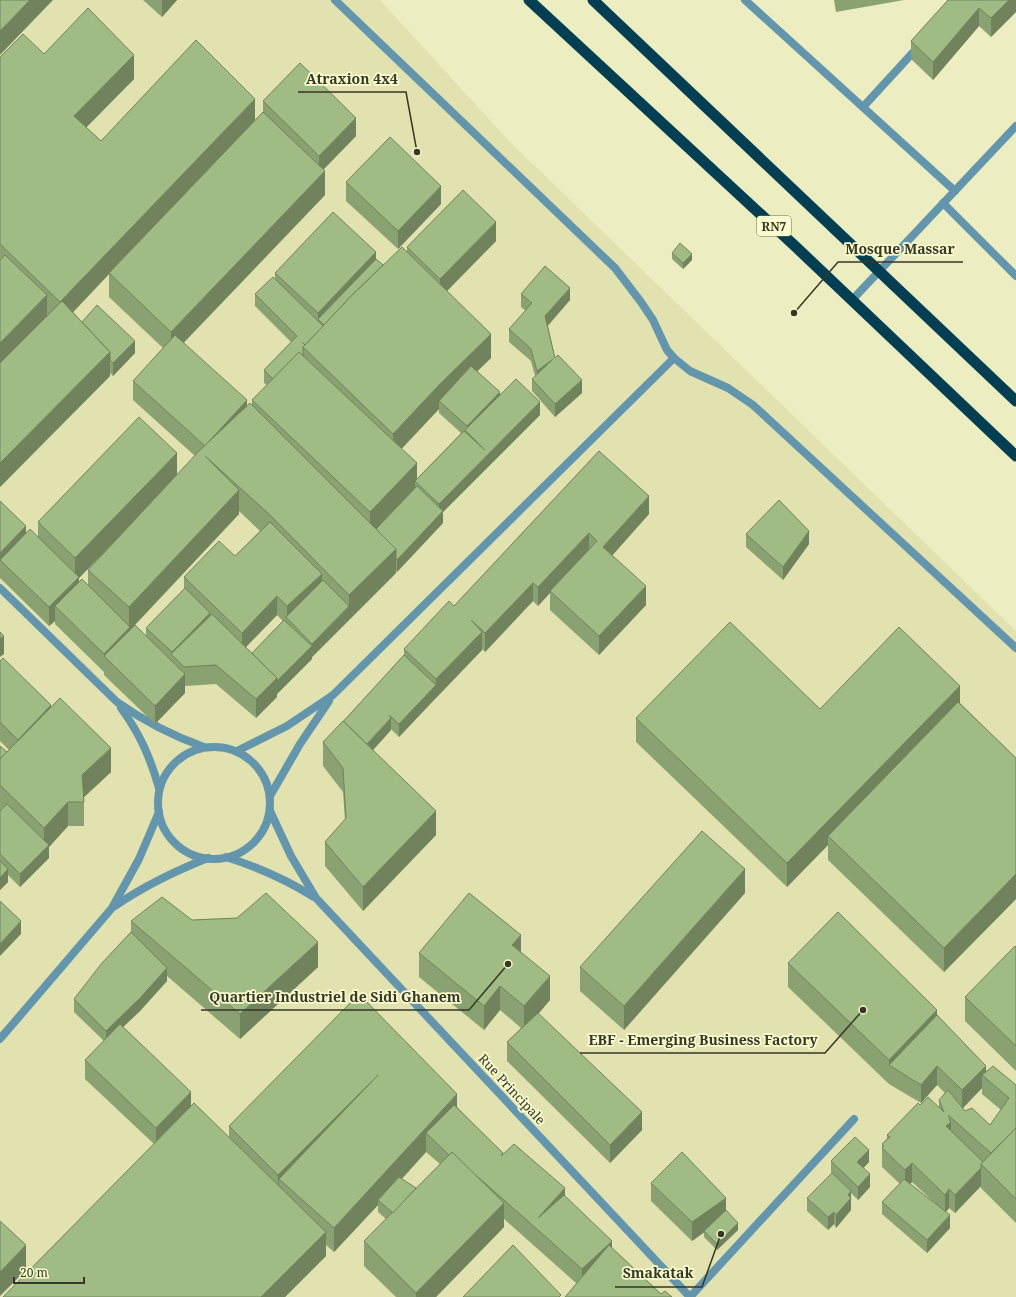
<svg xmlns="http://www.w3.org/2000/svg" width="1016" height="1297" font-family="'Noto Serif',serif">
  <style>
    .built { fill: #e1e2af }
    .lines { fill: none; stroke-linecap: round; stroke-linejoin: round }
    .service { stroke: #6395ad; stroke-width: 8 }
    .minor { stroke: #6395ad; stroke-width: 8 }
    .trunk { stroke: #043e52; stroke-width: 11 }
    .wall { fill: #8aa171; fill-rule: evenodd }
    .shaded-wall { fill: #70835c }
    .building { fill: #a0bb83; stroke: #70835c }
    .labels { text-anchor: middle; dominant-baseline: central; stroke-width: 3.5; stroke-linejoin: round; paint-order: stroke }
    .shield { fill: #f9fbce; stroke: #717258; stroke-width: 1 }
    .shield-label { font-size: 12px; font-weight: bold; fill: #373726 }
    .street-label { font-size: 13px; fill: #373726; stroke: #f9fbce }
    .leader { fill: none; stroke: #373726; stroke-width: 1.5 }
    .callout-dot { fill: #373726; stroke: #f9fbce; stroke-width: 1.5 }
    .callout-label { font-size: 14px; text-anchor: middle; font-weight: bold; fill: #373726; stroke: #f9fbce; stroke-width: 3.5; stroke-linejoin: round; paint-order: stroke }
  </style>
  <rect width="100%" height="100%" fill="#eceec1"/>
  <!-- built -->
  <polygon class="built" points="0,0 380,0 509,141 1016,631 1016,1297 0,1297"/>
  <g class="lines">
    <!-- service -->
    <polyline class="service" points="690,1297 854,1119"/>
    <!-- minor -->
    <g class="minor">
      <polyline points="335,0 615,268 641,302 653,320 667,350 674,358 690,371 728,388 753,405 1016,648"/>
      <polyline points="745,0 955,191"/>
      <polyline points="863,107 918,47"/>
      <polyline points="943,203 1016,276"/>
      <polyline points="852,300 1016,126"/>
      <path d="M0,588L117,702C144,721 173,736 204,747"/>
      <path d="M121,708C140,734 150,757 159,788"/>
      <circle cx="214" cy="803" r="56"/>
      <polyline points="237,751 287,726 333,695 674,358"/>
      <polyline points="270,796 300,744 329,701"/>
      <polyline points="270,811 291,856 316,898 690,1297"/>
      <path d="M226,857C258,867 285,879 314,897"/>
      <path d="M115,906C144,886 175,871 208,858"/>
      <polyline points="0,1039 112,908 139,859 159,812"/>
    </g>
    <!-- trunk -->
    <g class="trunk">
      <polyline points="529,0 796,247 1016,456"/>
      <polyline points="593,0 1016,401"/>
    </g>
  </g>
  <!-- wall -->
  <g class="wall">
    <polygon points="143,0 177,0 162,17"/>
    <polygon points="834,0 904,0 836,12"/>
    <polygon points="948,0 1016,0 1016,12 991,37 979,26 933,80 911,59 911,41"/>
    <path d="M44,54L134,79L86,127L101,141L255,120L263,112V101L356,136L324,169L325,195L183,343L247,407L252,405V400L267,385L264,383V370L291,342L255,306V294L275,279V273L376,259L383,265L407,252V247L496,241L447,291L491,358L477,371L500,396L540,415L443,512V523L397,572L396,571V573L312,657V656V659L277,694V697L256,718L216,684L185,686V693L155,724L104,675V671V672L55,624V621L49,626L0,578V501L26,534L38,536V522L177,475L195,456L133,400V381L163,348L109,297V274L73,312L82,322L135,353L113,376L110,373V376L0,487V57ZM439,409V413L461,433L417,479L401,449ZM239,511L260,531L235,556L184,577V589L146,628V636L135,625L239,514ZM110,546L88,570V585L79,581V578ZM277,615L283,621L252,653L246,647Z"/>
    <polygon points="346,182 441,204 398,249 346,201"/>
    <polygon points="672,253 692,260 683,269 672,259"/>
    <polygon points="521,294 570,300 548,326 555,358 582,393 555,417 532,391 532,379 535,376 531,361 509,342 509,329 526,311 521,307"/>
    <polygon points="599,451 649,514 612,555 646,605 599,655 550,610 550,593 538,606 533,601 485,652 482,649 482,650 436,698 436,697 399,737 391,729 391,730 373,750 436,835 363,911 325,866 325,842 345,820 343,792 323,766 323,742 340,725 404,655 404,649 454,606"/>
    <polygon points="746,534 809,544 783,580 746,547"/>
    <polygon points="0,661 51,707 111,772 84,797 84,826 68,826 49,847 49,858 20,887 8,875 8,882 0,890 0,811 1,810 0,810 0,746 7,752 9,750 0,741"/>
    <polygon points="960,703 1016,758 1016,899 944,972 828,860 828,845 787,887 636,742 636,718 820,709"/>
    <polygon points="745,893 624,1030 580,991 580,967"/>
    <path d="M192,920L318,967L240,1039L167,976V981L140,1011L123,1027L191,1106L229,1138V1126L457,1107L503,1154L565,1196L612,1248L661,1294L672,1297L576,1283L504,1219V1227L436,1297H396L364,1266V1241L386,1219L378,1212V1205L334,1252L326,1245V1256L285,1297H3L154,1144L85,1079V1060L104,1041L74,1012V999L131,932V921ZM426,1152L440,1164L416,1189L402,1179Z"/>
    <polygon points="1016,947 1016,1071 965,1021 965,997"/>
    <polygon points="521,952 550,1000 538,1013 642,1130 610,1163 507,1061 507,1042 521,1028 500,1010 484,1030 419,977 419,953"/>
    <path d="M788,963L937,1015L986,1072L1016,1085V1223L981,1188V1186L955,1213L949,1208L945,1212L950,1228L927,1253L882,1214V1202L900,1184L882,1167V1144L887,1139V1135L920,1105L939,1107V1100L945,1093L937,1085L921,1103L889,1084L788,987ZM982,1088V1094L1001,1110L990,1125L965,1111L963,1108ZM912,1182L937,1205L910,1184Z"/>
    <polygon points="831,1161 869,1162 863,1168 870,1187 858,1200 851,1193 851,1210 836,1228 834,1224 828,1230 807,1211 807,1198 831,1174"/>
    <polygon points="651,1183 726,1210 738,1230 717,1250 704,1237 704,1232 692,1241 651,1201"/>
  </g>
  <!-- shaded-wall -->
  <g class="shaded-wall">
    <polygon points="30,0 53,0 0,55 0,31"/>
    <polygon points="162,0 177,0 162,17"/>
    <polygon points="1009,0 1016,0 1016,12 991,37 991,18"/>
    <polygon points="979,8 979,26 933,80 933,62"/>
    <polygon points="134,55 134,79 74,140 74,116"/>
    <polygon points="255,99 255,123 109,273 109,274 60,326 60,302"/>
    <polygon points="356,118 356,136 319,174 319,156"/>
    <polygon points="325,171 325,195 171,356 171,332"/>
    <polygon points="441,186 441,204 398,249 398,231"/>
    <polygon points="496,222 496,241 440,298 440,279"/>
    <polygon points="376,252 376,271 318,319 318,331 318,313"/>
    <polygon points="692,254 692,260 683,269 683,263"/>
    <polygon points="570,288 570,300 545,328 545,316"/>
    <polygon points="47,295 47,319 0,367 0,343"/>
    <polygon points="491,334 491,358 443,405 439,401 439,409 393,458 393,434 440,384"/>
    <polygon points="135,341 135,353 113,376 113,363"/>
    <polygon points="110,352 110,376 0,487 0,463"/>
    <polygon points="553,359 537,384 537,371"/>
    <polygon points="582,380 582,393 555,417 555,404"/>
    <polygon points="500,392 500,404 467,433 467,426"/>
    <polygon points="247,400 247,419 205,446"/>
    <polygon points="540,402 540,415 443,512 443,523 397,572 397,560 439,515 439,504"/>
    <polygon points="177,453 177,477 79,578 79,596 55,606 55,621 49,626 49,607 75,582 75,558"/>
    <polygon points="417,463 417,482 415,481 415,489 370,536 370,512"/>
    <polygon points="239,490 239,514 130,630 104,656 104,672 104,654 129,628 129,607"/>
    <polygon points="649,496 649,514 603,566 603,547"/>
    <polygon points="26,526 26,545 0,560 0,572 0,553"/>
    <polygon points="809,531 809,544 783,580 783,567"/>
    <polygon points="589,533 589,552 550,591 550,593 538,606 538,587"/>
    <polygon points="396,549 396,573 312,657 312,644 349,607 349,595"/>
    <polygon points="322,574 322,593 287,619 287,606"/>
    <polygon points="533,583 533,601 485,652 485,633"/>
    <polygon points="646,586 646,605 599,655 599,636"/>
    <polygon points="277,596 277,615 242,651 242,633"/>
    <polygon points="210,613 210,626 172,655 172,652"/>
    <polygon points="482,632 482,650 436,698 436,679"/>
    <polygon points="4,636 4,654 0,657 0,639"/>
    <polygon points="312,646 312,659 277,694 277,697 256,718 256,699 277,678"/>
    <polygon points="185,674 185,693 155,724 155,706"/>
    <polygon points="436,685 436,698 399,737 399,724"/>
    <polygon points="960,686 960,710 828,836 828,845 787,887 787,863"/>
    <polygon points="51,705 51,724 18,758 18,740"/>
    <polygon points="391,718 391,730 364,760 364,748"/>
    <polygon points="111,748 111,772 82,799 82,775"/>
    <polygon points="68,802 68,826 49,847 49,858 20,887 20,874 44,850 44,828"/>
    <polygon points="436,811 436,835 363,911 363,887"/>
    <polygon points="8,869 8,882 0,890 0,878"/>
    <polygon points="745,869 745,893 624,1030 624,1006"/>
    <polygon points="1016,874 1016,899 944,972 944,948"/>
    <polygon points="21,921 21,934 0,956 0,944"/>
    <polygon points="521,935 521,959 512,945"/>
    <polygon points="318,942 318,967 240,1039 240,1014"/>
    <polygon points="167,968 167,981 140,1011 106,1043 106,1031"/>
    <polygon points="550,976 550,1000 524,1031 524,1006"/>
    <polygon points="500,986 500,1010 484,1030 484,1006"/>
    <polygon points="937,1010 937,1034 889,1065 889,1060"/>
    <polygon points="937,1066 937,1085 921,1103 921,1085"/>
    <polygon points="986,1066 986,1078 982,1075 982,1088 962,1109 962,1090"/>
    <polygon points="378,1075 279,1179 278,1199 278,1175"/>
    <polygon points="191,1092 191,1111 156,1146 156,1128"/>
    <polygon points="457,1094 457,1118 426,1133 426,1152 380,1202 378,1200 378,1205 334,1252 334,1228"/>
    <polygon points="642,1112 642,1130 610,1163 610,1145"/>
    <polygon points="950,1118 950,1123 951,1122 951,1140 946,1126 949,1119"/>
    <polygon points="869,1150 869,1162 857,1175 857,1162"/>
    <polygon points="912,1163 912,1182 905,1189 905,1170"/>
    <polygon points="981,1168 981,1186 955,1213 955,1195"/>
    <polygon points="870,1174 870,1187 858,1200 858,1187"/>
    <polygon points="565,1188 565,1207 538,1218"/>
    <polygon points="949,1189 949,1208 945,1213 945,1195"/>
    <polygon points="851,1191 851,1210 836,1228 836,1215"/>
    <polygon points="726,1198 726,1217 692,1241 692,1222"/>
    <polygon points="504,1203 504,1227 436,1297 416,1297 416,1293"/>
    <polygon points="834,1212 834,1224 828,1230 828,1217"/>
    <polygon points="950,1215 950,1228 927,1253 927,1240"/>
    <polygon points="738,1223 738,1230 717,1250 717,1244"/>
    <polygon points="326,1232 326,1256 285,1297 261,1297"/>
    <polygon points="612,1241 612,1259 582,1288 582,1269"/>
    <polygon points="26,1245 26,1270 0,1296 0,1272"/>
  </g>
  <!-- building -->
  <g class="building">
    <polygon points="0,0 30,0 0,31"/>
    <polygon points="948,0 1009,0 991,18 979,8 933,62 911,41"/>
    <polygon points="88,8 134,55 74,116 101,141 196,40 255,99 60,302 0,244 0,57 23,34 44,54"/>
    <polygon points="300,63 356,118 319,156 263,101"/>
    <polygon points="263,112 325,171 171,332 109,273"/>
    <polygon points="390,137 441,186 398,231 346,182"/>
    <polygon points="463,190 496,222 440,279 407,247"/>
    <polygon points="333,212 376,252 318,313 275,273"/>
    <polygon points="680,243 692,254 683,263 672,253"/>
    <polygon points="402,247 491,334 440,384 393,434 303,347 350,297"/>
    <polygon points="5,255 47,295 0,343 0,260"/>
    <polygon points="376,259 383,265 350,297 324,325 318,319"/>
    <polygon points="545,266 570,288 545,316 555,358 558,355 582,380 555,404 532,379 553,359 537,371 531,349 509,329 532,303 521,294"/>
    <polygon points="273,277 323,326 305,345 302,342 305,345 303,347 303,356 299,352 273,379 264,370 297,336 255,294"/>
    <polygon points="62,301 110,352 0,463 0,363"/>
    <polygon points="97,305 135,341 113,363 110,360 110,352 82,322"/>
    <polygon points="175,335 247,400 205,446 133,381"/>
    <polygon points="299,352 417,463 370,512 252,400"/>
    <polygon points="471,366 500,392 467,426 439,401"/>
    <polygon points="516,379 540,402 439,504 415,481 464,431 485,450 465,430"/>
    <polygon points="250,403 396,549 349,595 270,515 205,456 239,490 129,607 88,570 199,451"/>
    <polygon points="139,417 177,453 75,558 38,522"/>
    <polygon points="599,451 649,496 603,547 646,586 599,636 550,591 597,541 589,533 538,587 533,583 485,633 471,620 482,632 436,679 404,649 449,601 454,606"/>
    <polygon points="417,486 443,511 397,560 396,559 396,549 376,529"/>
    <polygon points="779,500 809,531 783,567 746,534"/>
    <polygon points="0,501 26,526 0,553"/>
    <polygon points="270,522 322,574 287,606 277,596 242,633 184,577 219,541 235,556"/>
    <polygon points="30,529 79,577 49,607 0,560"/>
    <polygon points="82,579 130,627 104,654 55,606"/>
    <polygon points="323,580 349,606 312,644 286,617"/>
    <polygon points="185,588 210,613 172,652 146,628"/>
    <polygon points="212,614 277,678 256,699 216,665 184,667 171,654"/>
    <polygon points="284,620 312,646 277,681 277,678 252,653"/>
    <polygon points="730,622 820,709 899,627 960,686 787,863 636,718"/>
    <polygon points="135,625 185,674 155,706 104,656"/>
    <polygon points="0,632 4,636 0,639"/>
    <polygon points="404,655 436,685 399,724 389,715 391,718 367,744 343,721 340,725"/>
    <polygon points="3,658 51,705 18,740 0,722 0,661"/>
    <polygon points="60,698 111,748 82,775 84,802 68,802 44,828 0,785 0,759"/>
    <polygon points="958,702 1016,758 1016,874 944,948 828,836"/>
    <polygon points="343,721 436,811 363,887 325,842 346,818 343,768 323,742"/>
    <polygon points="0,746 7,752 0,759"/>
    <polygon points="7,804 49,845 20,874 0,854 0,811"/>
    <polygon points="702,831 745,869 624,1006 580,967"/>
    <polygon points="0,861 8,869 0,878"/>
    <polygon points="266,893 318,942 240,1014 131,921 162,897 192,920 237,918"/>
    <polygon points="469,893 521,935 512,945 550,976 524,1006 500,986 484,1006 419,953"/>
    <polygon points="0,901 21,921 0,944"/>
    <polygon points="838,912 937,1010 889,1060 788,963"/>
    <polygon points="131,932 167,968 140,998 106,1031 74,999 102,963"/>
    <polygon points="1015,946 1016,947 1016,1046 965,997"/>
    <polygon points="359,994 457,1094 334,1228 279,1179 378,1075 278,1175 229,1126"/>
    <polygon points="538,1013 642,1112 610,1145 507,1042"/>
    <polygon points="937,1015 986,1066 962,1090 937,1066 921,1085 889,1065"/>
    <polygon points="120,1024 191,1092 156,1128 85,1060"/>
    <polygon points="993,1066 1016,1085 1016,1128 991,1153 948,1115 950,1118 949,1119 951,1122 946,1126 983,1162 981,1164 981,1168 955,1195 949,1189 945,1195 912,1163 905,1170 882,1148 884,1146 882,1144 890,1137 887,1135 918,1103 920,1105 928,1097 944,1112 939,1100 948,1090 965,1111 972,1108 990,1125 1009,1098 982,1075"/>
    <polygon points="194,1103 326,1232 261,1297 3,1297"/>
    <polygon points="454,1105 503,1153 501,1156 514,1144 565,1188 538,1218 564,1195 612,1241 582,1269 478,1177 477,1177 452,1152 449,1155 426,1133"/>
    <polygon points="1016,1128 1016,1199 981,1164"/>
    <polygon points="855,1137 869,1150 857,1162 870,1174 858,1187 831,1161"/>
    <polygon points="452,1152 504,1203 416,1293 364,1241"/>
    <polygon points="682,1152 726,1198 692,1222 651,1183"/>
    <polygon points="832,1173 851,1191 848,1195 851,1198 836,1215 834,1212 828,1217 807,1198"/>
    <polygon points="399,1177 416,1188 393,1213 378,1200"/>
    <polygon points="904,1179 950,1215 927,1240 882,1202"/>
    <polygon points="726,1210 738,1223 717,1244 704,1231"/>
    <polygon points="0,1221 26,1245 0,1272"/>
    <polygon points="513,1245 561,1295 559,1297 463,1297"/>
    <polygon points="609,1245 661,1294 665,1291 672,1297 565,1297"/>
  </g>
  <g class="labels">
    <!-- shield labels -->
    <rect class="shield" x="757" y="216" width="34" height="20" rx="3"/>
    <g class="shield-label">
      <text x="774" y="226">RN7</text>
    </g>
    <!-- street labels -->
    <g class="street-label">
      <text transform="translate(512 1089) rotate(47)">Rue Principale</text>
    </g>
  </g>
  <!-- callouts -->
  <path class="leader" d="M417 152L406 92H298M794 313L838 262H963M508 964L469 1010H201M863 1010L825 1053H580M721 1234L702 1287H615"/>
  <g class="callout-dot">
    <circle cx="417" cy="152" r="4"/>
    <circle cx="794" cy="313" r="4"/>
    <circle cx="508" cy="964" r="4"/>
    <circle cx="863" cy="1010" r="4"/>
    <circle cx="721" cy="1234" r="4"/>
  </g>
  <g class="callout-label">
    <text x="352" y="84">Atraxion 4x4</text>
    <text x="900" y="254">Mosque Massar</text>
    <text x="335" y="1002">Quartier Industriel de Sidi Ghanem</text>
    <text x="703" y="1045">EBF - Emerging Business Factory</text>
    <text x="658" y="1278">Smakatak</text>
  </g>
  <!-- scale -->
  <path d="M14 1277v6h70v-6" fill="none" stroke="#373726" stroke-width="2"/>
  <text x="20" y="1277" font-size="12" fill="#373726" stroke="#f9fbce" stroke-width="3" paint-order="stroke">20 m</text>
</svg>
